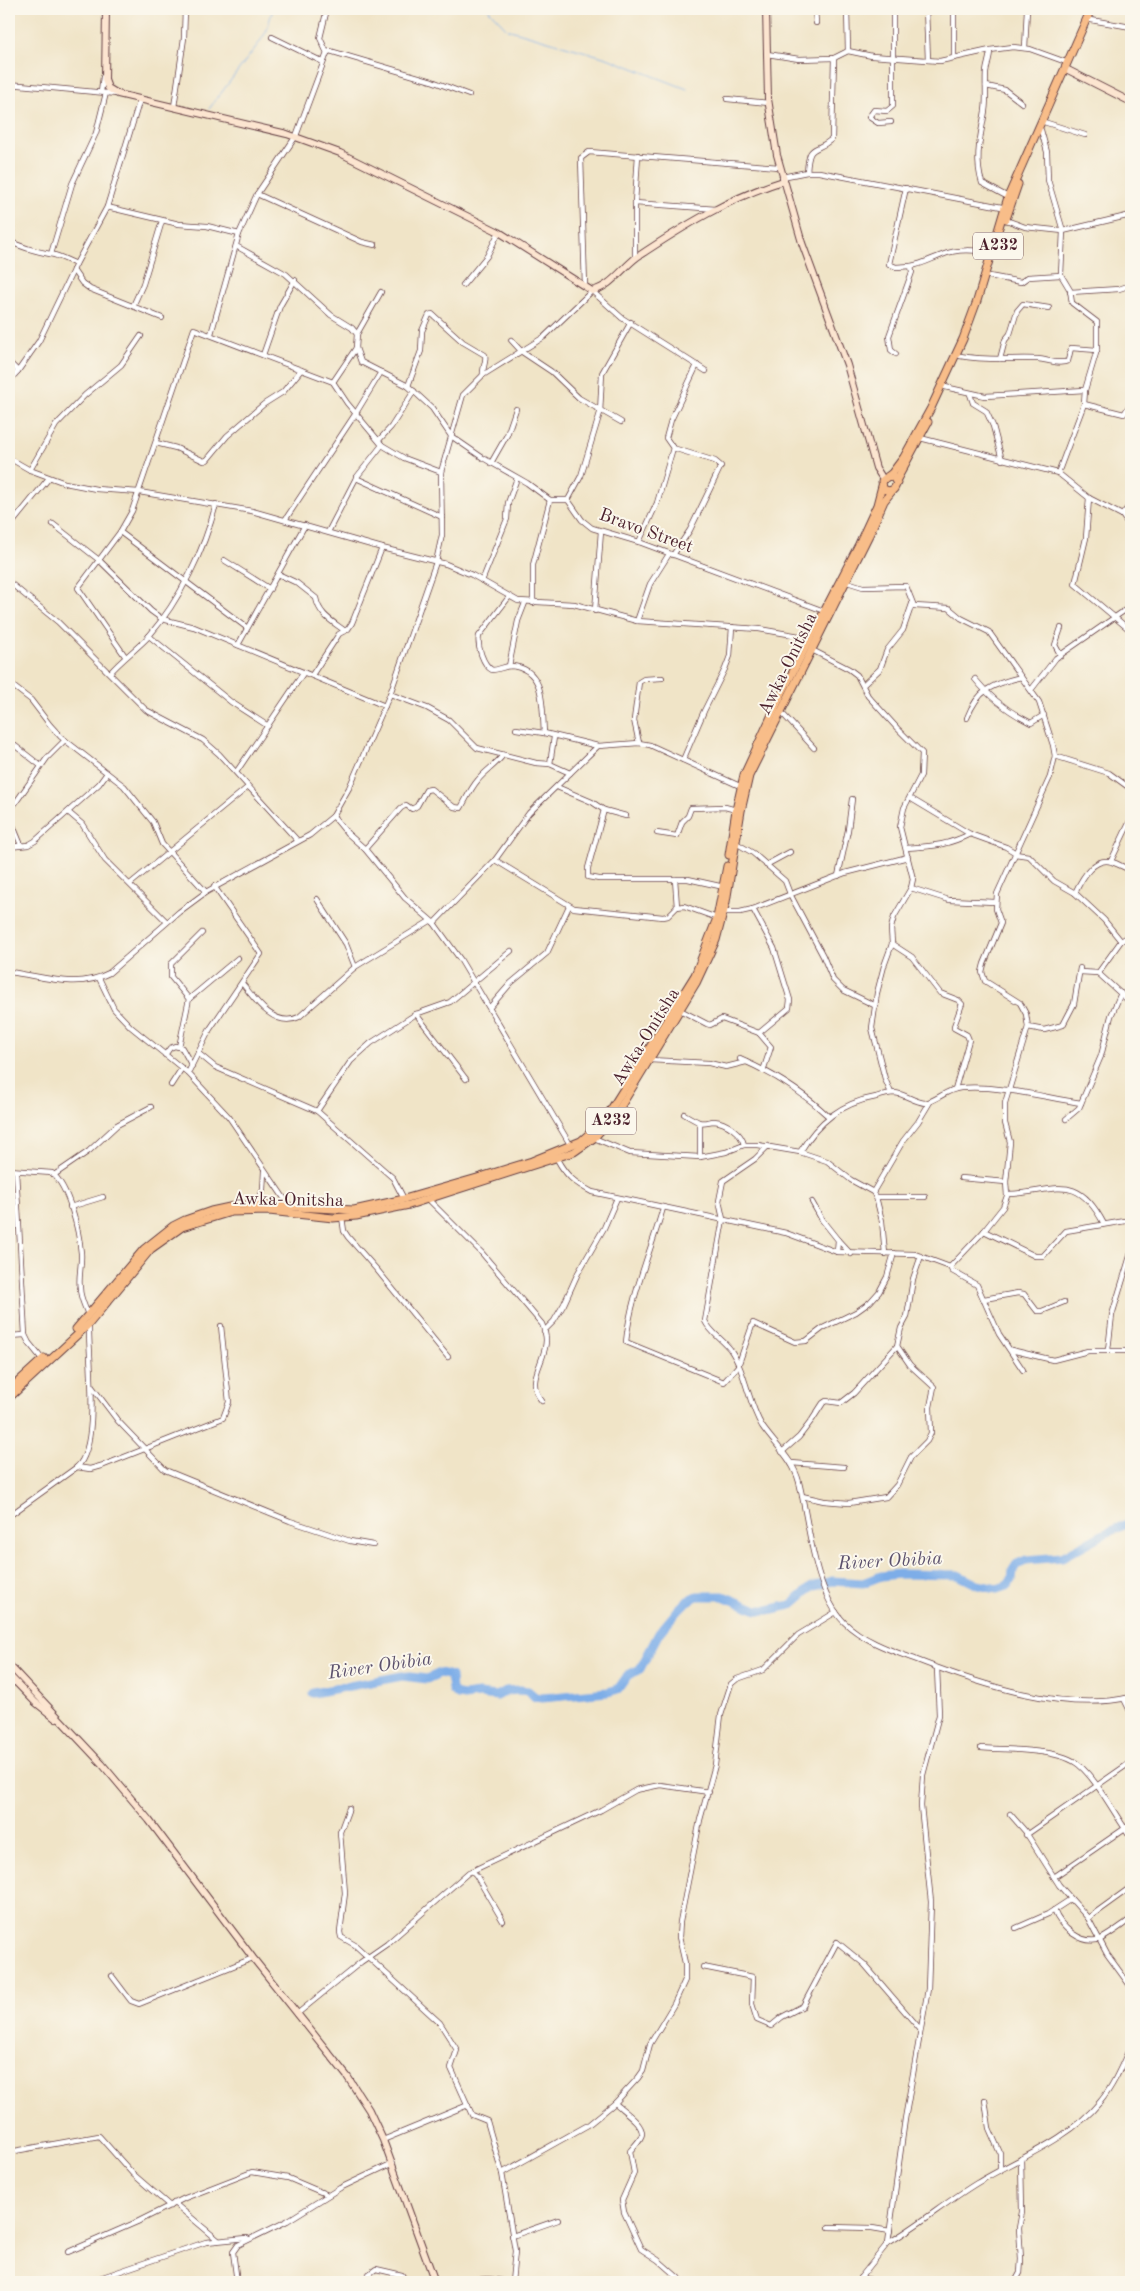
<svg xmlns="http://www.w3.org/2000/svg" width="1140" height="2291" font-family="'Old Standard TT',serif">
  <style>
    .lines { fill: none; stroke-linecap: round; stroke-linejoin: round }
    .stream { stroke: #7dade8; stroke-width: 1 }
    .river { stroke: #7dade8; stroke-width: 9 }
    .street-casing { stroke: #633d42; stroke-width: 6 }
    .secondary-casing { stroke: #633d42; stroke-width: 8 }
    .primary-casing { stroke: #633d42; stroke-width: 9 }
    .street { stroke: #fff; stroke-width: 4.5 }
    .secondary { stroke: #fce5d0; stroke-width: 6 }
    .primary { stroke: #f8bd89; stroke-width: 7 }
    .labels { text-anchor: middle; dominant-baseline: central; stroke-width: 4; stroke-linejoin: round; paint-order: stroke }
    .shield { fill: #fbf7ec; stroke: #7f6065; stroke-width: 1 }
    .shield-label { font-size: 16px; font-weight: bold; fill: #4a1f2b }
    .street-label { font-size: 18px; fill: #4a1f2b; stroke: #fbf7ec }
    .water-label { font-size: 19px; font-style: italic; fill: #5c516d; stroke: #fbf7ec }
  </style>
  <rect width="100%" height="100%" fill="#fbf7ec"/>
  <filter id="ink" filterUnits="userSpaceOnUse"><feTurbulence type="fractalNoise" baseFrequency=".02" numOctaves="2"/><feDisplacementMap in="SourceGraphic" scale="10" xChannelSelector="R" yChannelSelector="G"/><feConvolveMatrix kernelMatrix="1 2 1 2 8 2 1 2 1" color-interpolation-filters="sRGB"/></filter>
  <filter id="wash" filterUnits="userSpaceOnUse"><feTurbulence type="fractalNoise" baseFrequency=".0096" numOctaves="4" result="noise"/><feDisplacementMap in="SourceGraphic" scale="20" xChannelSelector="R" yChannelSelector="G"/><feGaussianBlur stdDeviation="1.12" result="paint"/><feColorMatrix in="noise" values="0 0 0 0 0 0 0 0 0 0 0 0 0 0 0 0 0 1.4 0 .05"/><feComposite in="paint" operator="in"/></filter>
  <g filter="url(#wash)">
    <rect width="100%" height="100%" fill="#f0e4c7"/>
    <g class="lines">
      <!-- stream -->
      <g class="stream">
        <polyline points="488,9 507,29 607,58 687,89"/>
        <polyline points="209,109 259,43 266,32 273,9"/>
      </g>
      <!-- river -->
      <polyline class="river" points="313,1693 402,1676 427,1679 440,1673 451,1676 452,1690 458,1695 464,1696 479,1694 497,1696 506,1691 520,1690 528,1691 535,1697 542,1698 608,1692 618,1689 628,1675 640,1669 659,1633 678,1610 686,1602 697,1596 723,1596 757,1610 768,1610 791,1605 812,1587 832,1581 863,1583 881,1576 899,1574 958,1575 978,1585 997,1589 1006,1586 1012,1580 1013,1570 1017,1564 1026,1560 1062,1557 1102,1535 1131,1522"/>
    </g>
  </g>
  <g filter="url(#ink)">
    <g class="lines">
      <!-- street casing -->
      <g class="street-casing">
        <g id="street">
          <polyline points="815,9 816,23"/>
          <polyline points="847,9 848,51"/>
          <polyline points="926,9 928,60"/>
          <polyline points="954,9 954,57"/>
          <polyline points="1091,20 1131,27"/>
          <polyline points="272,37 323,62"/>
          <polyline points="1025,48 1027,9"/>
          <path d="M990,50C990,58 987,64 986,72C985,85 987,98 985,111C981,135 974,158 982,183L1008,197"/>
          <polyline points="327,53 320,38 327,9"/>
          <polyline points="767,54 799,59 834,58 848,51 872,56 940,61 990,50 1013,47 1030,49 1066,62"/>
          <polyline points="9,84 117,94"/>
          <polyline points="986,86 1005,90 1022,103"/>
          <polyline points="101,92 103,77"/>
          <polyline points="727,99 769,103"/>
          <polyline points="174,107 184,38 185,9"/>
          <polyline points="891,122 878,123 869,117 874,110 887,111 893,106 893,9"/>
          <polyline points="1044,122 1085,135"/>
          <polyline points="1041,130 1047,152 1048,180 1063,231 1061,275 1070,290 1072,303 1097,322 1097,350 1085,390 1084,404 1058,473"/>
          <path d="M807,172C809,142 814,154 832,139L834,58"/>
          <polyline points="782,177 807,172 819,172 1007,208"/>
          <polyline points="257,194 362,242 375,245"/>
          <polyline points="635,203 716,209"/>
          <polyline points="107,207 179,224 207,226 239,234"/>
          <polyline points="1006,220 1025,227 1063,231 1131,215"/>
          <path d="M9,241C23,248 34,251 50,254C58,255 67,260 76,264"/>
          <polyline points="236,246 286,274 331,315 352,328 357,334 356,348 361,362 408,386 432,408 451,436 483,458 527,483 550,500 568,500 582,520 592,528 639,542 824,611"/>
          <polyline points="51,254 72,184 96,133 106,93"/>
          <polyline points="635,259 635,203 638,155"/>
          <path d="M911,266C923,264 931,259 942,255C956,249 976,249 990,254"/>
          <polyline points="73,270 82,283 90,289 162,318"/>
          <polyline points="989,276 1021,282 1028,277 1061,275"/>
          <polyline points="463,285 487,256 499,232"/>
          <polyline points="585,286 581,158 589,152 779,167"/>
          <polyline points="1070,292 1119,289 1131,285"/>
          <polyline points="133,306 143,284 162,221"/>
          <polyline points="211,334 239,234 257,194 296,136 327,53 330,51 432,81 469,95"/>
          <polyline points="357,334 381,292"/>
          <polyline points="511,340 522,352 552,372 579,398 621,422"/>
          <polyline points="896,354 891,350 889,336 912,272 911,266 896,267 889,264 906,188"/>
          <polyline points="263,355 280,306 295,280"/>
          <path d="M960,356C986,361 1011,358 1038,359C1048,360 1059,365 1068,361L1071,348L1097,350"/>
          <polyline points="1000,359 1005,340 1010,334 1017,311 1023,304 1049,308"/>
          <polyline points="9,362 18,371"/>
          <polyline points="9,381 18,371 39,341 76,264 107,207 140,99"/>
          <polyline points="333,382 356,348"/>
          <path d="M408,386L421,351L422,331L429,315L432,314L463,342L485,355C487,360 482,369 483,375"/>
          <polyline points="945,387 985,396 1085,390"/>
          <polyline points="970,394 973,403 986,411 993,426 1002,460"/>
          <polyline points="1084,404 1124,414 1131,403"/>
          <polyline points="920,438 1058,473 1089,498 1122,515 1131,528"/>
          <polyline points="379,440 391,427 414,391"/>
          <polyline points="156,443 176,448 204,461 207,460 227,436 264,404 283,392 301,370"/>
          <polyline points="9,458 30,470 65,483 96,489 139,492 252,511 382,548 446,564 472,575 518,601 574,604 637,621 759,629 811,638"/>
          <polyline points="491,463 507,435 516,409"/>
          <polyline points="30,470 56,425 85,395 121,365 141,336"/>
          <polyline points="356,478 442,517"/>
          <polyline points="1089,498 1086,538 1075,584 1131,631"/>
          <polyline points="568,500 581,476 600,413 602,373 631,322"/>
          <polyline points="1122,515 1131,504"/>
          <polyline points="285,520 356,413 381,372"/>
          <polyline points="53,524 99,560 151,611 162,619 194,627 385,706"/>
          <polyline points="9,527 49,478"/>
          <polyline points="120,532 246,627"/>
          <polyline points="328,532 356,478 382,445"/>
          <polyline points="639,542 657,503 673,448"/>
          <polyline points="673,555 690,530 721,466 715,461 673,448 666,438 671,420 697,365"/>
          <polyline points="224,560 270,589"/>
          <path d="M278,574L297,583L316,598C319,615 332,621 345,631"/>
          <polyline points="482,581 507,519 508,503 517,478"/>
          <polyline points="844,581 863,587 906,586 914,606 949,608 961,618 989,632 1039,702 1053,745 1055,756 1050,777 997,894 996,909 1001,923 984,964 982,972 985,981 1020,1003 1026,1014 1028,1027 1005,1103 1005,1123 1010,1142 1006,1182 1007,1196 1003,1207 984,1231 950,1267"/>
          <polyline points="9,582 58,622 146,710 203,740 219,754 297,840"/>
          <path d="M509,597L479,636C477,646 483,665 492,670C499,670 504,666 511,666C546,668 542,707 544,733"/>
          <polyline points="533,603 533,565 550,500"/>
          <polyline points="595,611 601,531"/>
          <polyline points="637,621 650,584 669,554"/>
          <polyline points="149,636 231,702 268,726"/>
          <polyline points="238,645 305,525"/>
          <polyline points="812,650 849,669 857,675 868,696 897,728 922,753 921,775 904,808 900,827 913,879 911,888 894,917 891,928 892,944 884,966 877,993 872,1028 885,1079 891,1093"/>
          <polyline points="125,656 78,588 120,532 132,511 194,329 333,382 347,403 382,445 404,458 441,472"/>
          <polyline points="1061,656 1055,645 1061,628"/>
          <polyline points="509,666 518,621 525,603"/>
          <path d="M110,673C122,659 137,649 149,636C180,600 204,551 216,504"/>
          <polyline points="312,675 339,634 348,629 352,623 382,548"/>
          <path d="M975,679C990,698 1009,712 1031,723L1044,715"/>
          <polyline points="9,683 31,700 50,725 61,737 124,786 153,822 162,844 206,892"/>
          <polyline points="863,685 880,669 887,650 903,630 912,604"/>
          <polyline points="1031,690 1056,658 1131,606"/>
          <polyline points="390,694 427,708 449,720 477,748 536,763 550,764 570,773"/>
          <polyline points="781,712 814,748"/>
          <path d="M967,718C978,689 993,684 1021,677"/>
          <polyline points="516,729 544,733 598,746"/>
          <polyline points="9,741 41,766"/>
          <polyline points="639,743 634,720 639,682 644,679 662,678"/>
          <polyline points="1055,756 1109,773 1131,789"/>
          <polyline points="683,760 704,711 725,669 730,656 732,627"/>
          <polyline points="550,764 554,737"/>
          <polyline points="237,771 304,672"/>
          <polyline points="557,787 592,802 604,810 626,816"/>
          <polyline points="910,798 970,834 1006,847 1016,853"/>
          <polyline points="604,810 588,868 588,877 599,879 688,879 724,887"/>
          <polyline points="9,812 47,758 65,740"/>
          <polyline points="68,812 82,824 105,860 167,922"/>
          <polyline points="9,816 21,845"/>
          <polyline points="333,816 347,833 365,849 405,898 434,923 460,959 571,1146"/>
          <polyline points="657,833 677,836 682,822 688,816 691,808 725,807 736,810"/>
          <polyline points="736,843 753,853 785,881 790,894 823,956 833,980 843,990 876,1006"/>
          <polyline points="9,847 28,845 35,841 99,784 107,773"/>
          <path d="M906,848C931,846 946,846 970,834"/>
          <path d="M365,849L401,808L406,805L412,809L417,806L426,790L431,789L454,807L461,808C466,799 471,788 478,780C486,770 496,765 503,755"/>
          <polyline points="1015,854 1029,856 1054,881 1075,893 1104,920 1121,941"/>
          <polyline points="495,860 574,908 663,917 668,916 677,907 684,906 717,918"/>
          <polyline points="1111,861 1131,819"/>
          <polyline points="766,865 790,852"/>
          <polyline points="838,876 848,830 852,799"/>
          <polyline points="675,879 677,907"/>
          <polyline points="130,884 248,787"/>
          <polyline points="911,888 949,900 995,902"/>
          <path d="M1075,893C1081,880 1094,856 1112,862C1119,864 1124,868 1131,870"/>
          <polyline points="317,899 346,944 355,967"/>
          <polyline points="753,909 774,948 790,1000 789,1008 759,1033"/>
          <polyline points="724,912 740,912 753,909 845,873 908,857"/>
          <polyline points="434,923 495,860 529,813 598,746 639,743 650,745 742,787"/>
          <polyline points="892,944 912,957 940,993 958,1000 962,1004 954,1026 954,1028 967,1035 969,1040 955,1089"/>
          <path d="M9,972C42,976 77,990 109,973L179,912L206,892L310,835L333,816L349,788L390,694L436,562L442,535L441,472L463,395L483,375L544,337L592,291L622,318L706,371"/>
          <polyline points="1080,972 1098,973 1131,1003"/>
          <polyline points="1098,973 1121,941 1131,935"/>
          <polyline points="99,978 114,1009 131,1027 188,1073 229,1117 290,1207"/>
          <path d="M242,983C255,1000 275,1029 299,1017L355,967L430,921"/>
          <polyline points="189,999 238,958"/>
          <polyline points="490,1007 511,983 547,953 569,906"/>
          <polyline points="680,1010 707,1024 710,1025 722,1019 759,1033 771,1047 763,1071"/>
          <polyline points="416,1014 466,1079"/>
          <polyline points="1028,1027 1044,1030 1063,1025 1074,1004 1080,968"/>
          <polyline points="179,1047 189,999 171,977 171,964 202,933"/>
          <polyline points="198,1053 215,1067 317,1111 393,1178 404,1199"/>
          <polyline points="165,1055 170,1048 175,1046 182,1048 192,1066"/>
          <path d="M740,1059C772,1073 803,1092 828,1116"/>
          <polyline points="649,1060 709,1063 726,1067 746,1062"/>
          <polyline points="188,1073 210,1029 261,954 214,886"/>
          <polyline points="171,1085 182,1068"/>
          <polyline points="317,1111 351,1061 371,1043 416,1014 450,1002 511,951"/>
          <path d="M684,1114C689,1117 694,1120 699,1122C704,1124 709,1121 714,1121C726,1122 742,1133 744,1145"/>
          <polyline points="1066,1119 1079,1108 1101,1056 1111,1016 1121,993"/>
          <polyline points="700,1123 700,1157"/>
          <polyline points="594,1138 630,1153 700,1157 726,1152 744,1145 758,1145 800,1152 827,1161 851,1180 873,1192 876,1197 882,1221 885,1254"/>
          <path d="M768,1146L755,1159L723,1181L719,1201L723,1219L705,1321C710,1332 722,1339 730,1349C746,1372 748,1403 762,1426C775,1445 793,1459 799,1482C809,1522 814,1592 844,1622C863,1641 893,1651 917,1660C979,1684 1065,1713 1131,1697"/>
          <path d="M800,1152C818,1122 841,1103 876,1097C882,1095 889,1093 895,1093C905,1094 914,1102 925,1103C938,1100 947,1089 961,1088C1001,1085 1042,1097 1081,1103"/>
          <path d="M557,1159C566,1176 575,1183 592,1192L786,1233L837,1252L915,1254L950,1267L952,1271L977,1285L999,1334L1023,1370"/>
          <path d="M9,1170L52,1173C69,1187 79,1231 81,1253C82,1265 78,1277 80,1288C80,1298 85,1306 88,1315"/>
          <polyline points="16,1171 25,1335 29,1343 42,1359"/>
          <polyline points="54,1175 89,1151 117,1125 151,1107"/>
          <polyline points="961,1178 1006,1182"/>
          <polyline points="873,1192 903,1141 918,1122 930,1102"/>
          <path d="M1007,1194C1055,1193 1076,1170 1104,1224"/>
          <polyline points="876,1197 925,1197"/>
          <path d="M428,1199L481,1252L542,1324C544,1329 546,1335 546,1340C546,1362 524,1381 542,1401"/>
          <polyline points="812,1202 822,1220 838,1240 837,1252"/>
          <polyline points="70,1207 103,1197"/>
          <polyline points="255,1207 263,1190 264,1171"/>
          <path d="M663,1208C651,1251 630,1298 626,1342L724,1382L738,1366L753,1323L795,1342L806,1341L823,1328L856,1312L870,1302L879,1292L887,1277L894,1253"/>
          <polyline points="342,1217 344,1231 348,1237 378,1271 448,1357"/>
          <polyline points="984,1231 1035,1256 1043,1256 1066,1231 1131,1220"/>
          <polyline points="838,1240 851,1254"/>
          <polyline points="984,1299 1018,1293 1024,1294 1037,1311 1042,1311 1064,1302"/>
          <polyline points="544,1331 554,1321 564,1304 578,1273 604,1228 617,1198"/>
          <polyline points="9,1336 25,1335"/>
          <polyline points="1011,1350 1053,1360 1088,1351 1131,1351"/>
          <polyline points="1108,1350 1112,1315 1131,1253"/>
          <polyline points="93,1388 118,1421 165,1470 290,1521 350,1541 373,1545"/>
          <polyline points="782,1452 799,1437 812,1420 823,1403 826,1401 841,1403 854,1393 897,1346 901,1328 907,1317 913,1279 921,1256"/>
          <polyline points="791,1463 844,1467"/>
          <polyline points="77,1467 90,1469 104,1465 223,1418 229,1402 221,1326"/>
          <polyline points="802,1496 824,1501 849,1503 886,1497 897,1485 911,1457 927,1441 931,1433 930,1407 934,1387 910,1365 897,1346"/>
          <path d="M9,1516L77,1467C101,1445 88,1355 89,1324"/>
          <polyline points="9,1687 15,1681"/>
          <polyline points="1124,1699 1131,1713"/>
          <path d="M981,1748C1006,1750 1059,1748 1079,1765C1099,1782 1115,1816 1131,1837"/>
          <polyline points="349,1808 340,1832 345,1893 340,1932 341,1937 355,1945 440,2023 457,2050 451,2068 472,2115 487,2121 502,2173 515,2251 512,2282"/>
          <polyline points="1010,1814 1025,1831 1059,1885 1088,1918 1107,1954 1131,1987"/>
          <polyline points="1026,1835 1131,1762"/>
          <polyline points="472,1871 601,1810 636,1790 660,1785 709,1792"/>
          <polyline points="1054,1877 1131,1824"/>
          <path d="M1054,1910C1060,1927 1082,1946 1101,1939C1111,1934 1122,1925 1131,1919"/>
          <polyline points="1088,1918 1131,1887"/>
          <polyline points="1016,1928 1048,1914 1071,1899"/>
          <polyline points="703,1967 753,1977 752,2004 757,2020 771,2026 782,2017 803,2006 837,1942 864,1964 920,2029"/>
          <polyline points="112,1976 131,2001 139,2004 253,1958"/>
          <polyline points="297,2014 361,1962 387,1944 469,1872 472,1871 476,1875 503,1921"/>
          <polyline points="985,2100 989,2128 1000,2153 1000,2171"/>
          <path d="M615,2103C622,2110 643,2123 642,2134C641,2140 634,2146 630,2151L634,2173L622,2200L624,2212L641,2249L658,2260L683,2282"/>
          <polyline points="383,2140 468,2105"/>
          <polyline points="9,2152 99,2136 133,2174 170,2206"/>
          <polyline points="502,2173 588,2125 615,2103 638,2078 643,2071 650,2044 674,2004 685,1980 685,1963 679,1937 680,1922 700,1820 715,1765 721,1715 731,1684 737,1679 763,1670 798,1635 836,1612"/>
          <polyline points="174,2203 218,2240"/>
          <polyline points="829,2227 872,2228 890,2231"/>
          <polyline points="512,2236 558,2220"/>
          <path d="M888,2243C919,2225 946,2202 977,2183C1017,2159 1069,2140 1100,2102C1114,2085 1122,2065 1131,2045"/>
          <polyline points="68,2252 137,2222 185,2198 252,2172 288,2178 328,2195"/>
          <polyline points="860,2278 871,2280 871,2282"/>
          <polyline points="88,2282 206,2242 247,2238"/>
          <polyline points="237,2282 233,2252 238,2245 287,2221 340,2188 393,2163"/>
          <polyline points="365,2282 369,2274 376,2269 402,2275 406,2282"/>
          <polyline points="421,2282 433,2279"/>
          <polyline points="452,2282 488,2279 510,2282"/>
          <polyline points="857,2282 888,2243 905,2119 928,1989 931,1902 921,1806 923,1775 939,1715 937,1668"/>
          <polyline points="1015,2282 1020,2273 1021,2259 1019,2228 1022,2212 1021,2159"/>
        </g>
      </g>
      <!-- secondary casing -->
      <g class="secondary-casing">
        <g id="secondary">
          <path d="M106,9L105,80L108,88L118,94L287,134L340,153L499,232L592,291C611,287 622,268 637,257C682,227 731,197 783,181"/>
          <polyline points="766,9 768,99 777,155 802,243 847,365 876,468 883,479"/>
          <polyline points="1068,70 1131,102"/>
          <polyline points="9,1665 102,1764 149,1820 253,1958 347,2076 369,2110 383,2140 435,2282"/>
          <polyline points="9,1675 35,1702 56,1719"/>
        </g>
      </g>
      <!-- primary casing -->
      <g class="primary-casing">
        <g id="primary">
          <polyline points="1006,219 1018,184"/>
          <polyline points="888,476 893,477 897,483 894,489 889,491 883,489 882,481 892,473 904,457 931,408 963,339 977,301 1008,197 1091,9"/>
          <polyline points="896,481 928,422"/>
          <polyline points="729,855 736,810 744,775 782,693 859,544 877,505 882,486"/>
          <polyline points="76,1329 144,1249 173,1226 185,1220 211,1211 239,1205 256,1205 354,1210 404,1199 477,1178 532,1161 581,1141 596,1128 610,1111 695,975 717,918 727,866"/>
          <polyline points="9,1390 44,1358"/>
          <polyline points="9,1398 89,1324 151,1249 182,1227 231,1212 269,1211 333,1218 356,1216 409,1205 574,1152 594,1138 618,1111 696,983 716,940 726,902 741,811 749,776 869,535 884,501 892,491"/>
        </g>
      </g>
      <!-- street -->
      <use href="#street" class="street"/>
      <!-- secondary -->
      <use href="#secondary" class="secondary"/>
      <!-- primary -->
      <use href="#primary" class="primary"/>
    </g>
  </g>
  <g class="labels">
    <!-- shield labels -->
    <g class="shield">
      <rect x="973" y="232.5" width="50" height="27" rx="4"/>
      <rect x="586" y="1107.5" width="50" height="27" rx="4"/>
    </g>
    <g class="shield-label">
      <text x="998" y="246">A232</text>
      <text x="611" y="1121">A232</text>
    </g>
    <!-- street labels -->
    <g class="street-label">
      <text transform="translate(646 531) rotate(20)">Bravo Street</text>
      <text transform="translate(788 664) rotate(-64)">Awka-Onitsha</text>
      <text transform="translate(646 1037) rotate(-58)">Awka-Onitsha</text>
      <text transform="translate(288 1200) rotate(1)">Awka-Onitsha</text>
    </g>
    <!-- water labels -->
    <g class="water-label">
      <text transform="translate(890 1562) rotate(-3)">River Obibia</text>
      <text transform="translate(380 1667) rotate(-8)">River Obibia</text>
    </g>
  </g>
  <!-- margin -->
  <rect width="1140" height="2291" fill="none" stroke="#fbf7ec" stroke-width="30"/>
</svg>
